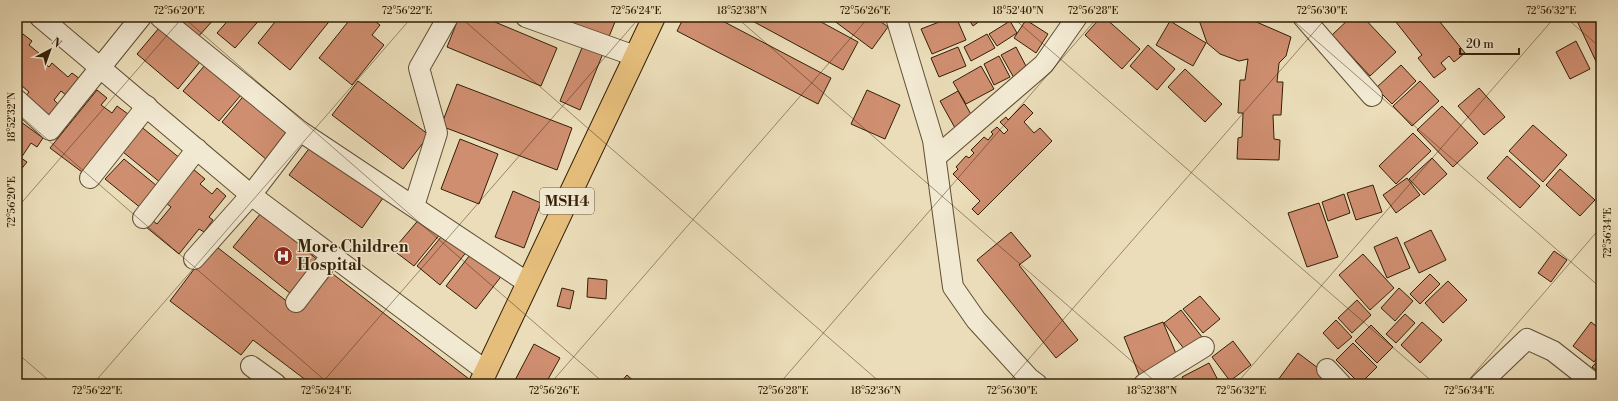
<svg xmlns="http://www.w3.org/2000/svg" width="1618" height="401" font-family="'Libre Bodoni',serif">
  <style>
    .building { fill: #cf8e70; stroke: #332006 }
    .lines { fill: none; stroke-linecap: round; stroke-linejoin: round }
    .street-casing { stroke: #614f33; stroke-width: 22 }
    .primary-casing { stroke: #332006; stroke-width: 24 }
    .street { stroke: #f2e9d2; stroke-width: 20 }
    .primary { stroke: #e6be7c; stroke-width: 22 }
    .ticks { fill: none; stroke: #332006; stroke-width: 1; stroke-opacity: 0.45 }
    .labels { text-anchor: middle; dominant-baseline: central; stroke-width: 3; stroke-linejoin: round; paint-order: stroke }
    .shield { fill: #f2e9d2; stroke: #6c5c43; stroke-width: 1 }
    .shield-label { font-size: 15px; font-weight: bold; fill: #332006 }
    .poi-label { font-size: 16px; font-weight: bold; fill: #332006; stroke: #f2e9d2; text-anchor: start }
    .neatline { fill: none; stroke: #332006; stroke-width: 1.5 }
    .ticks-label { font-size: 10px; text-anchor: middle; fill: #332006 }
  </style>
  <rect width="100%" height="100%" fill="#ebddb9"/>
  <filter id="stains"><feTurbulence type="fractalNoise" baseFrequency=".005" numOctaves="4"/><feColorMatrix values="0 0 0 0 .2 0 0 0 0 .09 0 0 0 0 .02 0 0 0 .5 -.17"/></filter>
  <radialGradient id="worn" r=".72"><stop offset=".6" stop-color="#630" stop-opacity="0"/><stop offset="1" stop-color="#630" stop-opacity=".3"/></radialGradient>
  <!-- building -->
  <g class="building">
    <polygon points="173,17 216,17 197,38"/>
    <polygon points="231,17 262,17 235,48 217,33"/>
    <polygon points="279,17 332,18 290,70 258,43"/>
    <polygon points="352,17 369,17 380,25 372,35 384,45 352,85 319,58"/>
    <polygon points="459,17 483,17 557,48 541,86 447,47"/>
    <polygon points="553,17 617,17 608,39"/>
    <polygon points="684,17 715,17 831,78 818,104 677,31"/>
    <polygon points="745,17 812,17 858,42 843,70"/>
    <polygon points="829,17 882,17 880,21 888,27 872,49"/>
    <polygon points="952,17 956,17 966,40 932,54 921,29"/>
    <polygon points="967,17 985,17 973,26"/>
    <polygon points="1101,17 1104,17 1140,49 1122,69 1085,35"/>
    <polygon points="1198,17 1245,17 1291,37 1286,56 1279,63 1277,82 1283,82 1281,115 1273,115 1274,139 1280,140 1279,160 1237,159 1238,138 1242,137 1243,113 1238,113 1240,80 1245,80 1248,59 1239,61 1220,54 1207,43"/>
    <polygon points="1351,17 1363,17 1396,52 1370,76 1332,35"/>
    <polygon points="1392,17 1436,17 1465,53 1454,62 1449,56 1441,63 1446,69 1434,78 1418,58 1422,55"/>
    <polygon points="1585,17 1601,17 1601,72 1577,21"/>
    <polygon points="1026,20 1048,34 1036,53 1014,38"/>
    <polygon points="1010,21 1017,33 997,46 989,34"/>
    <polygon points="1170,21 1206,43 1193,66 1156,45"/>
    <polygon points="159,28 200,62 178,89 137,54"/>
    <polygon points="23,34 32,41 29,45 46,59 43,62 49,67 52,63 68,77 72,73 80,79 67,96 61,91 54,100 59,105 46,121 25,97 29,92 21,85 17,90 17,41"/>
    <polygon points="987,34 995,48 971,61 964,47"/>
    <polygon points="1576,41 1590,69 1570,79 1556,52"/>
    <polygon points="584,43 604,51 580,110 560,101"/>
    <polygon points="1148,45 1175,69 1157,90 1130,66"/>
    <polygon points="958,47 966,66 939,77 931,58"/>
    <polygon points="1016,47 1028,70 1014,78 1001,55"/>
    <polygon points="999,56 1010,77 994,85 984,64"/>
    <polygon points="205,65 241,95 219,121 183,91"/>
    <polygon points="1401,65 1416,81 1392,104 1376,88"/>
    <polygon points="981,66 994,89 966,104 953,82"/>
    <polygon points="1185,69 1222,104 1205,122 1168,87"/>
    <polygon points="358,81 429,135 403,169 332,115"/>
    <polygon points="1420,81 1439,101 1412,126 1393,106"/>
    <polygon points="457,84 572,128 557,170 441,126"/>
    <polygon points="1479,88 1505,117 1484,135 1458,106"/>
    <polygon points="97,90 107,98 101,105 112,113 117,106 128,114 82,172 50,148"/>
    <polygon points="867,90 900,105 885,139 851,124"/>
    <polygon points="958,91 973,118 955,128 940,101"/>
    <polygon points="246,93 291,131 267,160 222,122"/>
    <polygon points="1024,104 1033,113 1024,122 1034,133 1040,128 1052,141 978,215 972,209 980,201 953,174 958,169 956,167 966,156 969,158 974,153 971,150 984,137 988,140 993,134 991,132 997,127 1004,134 1008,130 1000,122 1006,117 1008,120"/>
    <polygon points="1442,106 1478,143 1453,167 1417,130"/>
    <polygon points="17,119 43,138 37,147 31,143 21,158 27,162 19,172 17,170"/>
    <polygon points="139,125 181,159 161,183 123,152 129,146 125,142"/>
    <polygon points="1533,125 1567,155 1543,182 1509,151"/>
    <polygon points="1413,133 1431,151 1396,184 1379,166"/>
    <polygon points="460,139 498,154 479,204 441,189"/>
    <polygon points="311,146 383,198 362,228 289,175"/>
    <polygon points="1507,156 1540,186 1520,208 1487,178"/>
    <polygon points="1432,158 1447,174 1424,195 1409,179"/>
    <polygon points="124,159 157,186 142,209 105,179"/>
    <polygon points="193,169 205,179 200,184 212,194 217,188 226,196 209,217 213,220 204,232 199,229 179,254 146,227 152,220 157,224 171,207 165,202"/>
    <polygon points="1560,169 1595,200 1580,216 1546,185"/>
    <polygon points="1407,178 1420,195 1396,213 1383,195"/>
    <polygon points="1373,185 1382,212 1356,220 1347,193"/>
    <polygon points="513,191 541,203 524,248 495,237"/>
    <polygon points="1344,194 1350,213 1328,221 1322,202"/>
    <polygon points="1319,203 1338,257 1307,267 1288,213"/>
    <polygon points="261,213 319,261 291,294 233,247"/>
    <polygon points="421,217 441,233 414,266 393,250"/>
    <polygon points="1431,230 1446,260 1419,273 1404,243"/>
    <polygon points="446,231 468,250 440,285 417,266"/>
    <polygon points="1011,232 1031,256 1019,265 1078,340 1056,358 977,260"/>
    <polygon points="1397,237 1410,268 1387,278 1374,247"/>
    <polygon points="213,244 298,310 329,271 469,379 465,384 311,384 253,340 241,355 170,301"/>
    <polygon points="473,251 503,274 476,309 446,286"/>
    <polygon points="1554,251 1567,260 1551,282 1538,273"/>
    <polygon points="1363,254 1394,288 1370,310 1339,275"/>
    <polygon points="1430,274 1440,284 1420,304 1410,294"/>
    <polygon points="588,278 607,280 606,299 587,297"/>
    <polygon points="1448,281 1467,300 1443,323 1425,303"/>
    <polygon points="562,288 574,291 570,309 557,306"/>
    <polygon points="1399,288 1413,301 1395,321 1381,308"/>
    <polygon points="1200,296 1220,319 1203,333 1183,309"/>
    <polygon points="1357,300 1371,315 1352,333 1338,318"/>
    <polygon points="1181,310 1202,337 1185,350 1164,323"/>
    <polygon points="1405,314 1415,323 1396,343 1386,334"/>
    <polygon points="1336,320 1352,337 1338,349 1323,333"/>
    <polygon points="1163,322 1179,361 1140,377 1124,337"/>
    <polygon points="1422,322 1442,340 1420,363 1401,345"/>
    <polygon points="1591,322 1601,330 1601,352 1594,362 1573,346"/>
    <polygon points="1371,325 1393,347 1377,363 1355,341"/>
    <polygon points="1233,341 1251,365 1230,381 1212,357"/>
    <polygon points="1353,343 1377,367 1360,384 1336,360"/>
    <polygon points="534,344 560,358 547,381 553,384 513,384"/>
    <polygon points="1298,353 1326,374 1318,384 1275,384"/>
    <polygon points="1601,357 1601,374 1592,367"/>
    <polygon points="1209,363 1220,384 1186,384 1182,377"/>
    <polygon points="627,375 637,384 619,384"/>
  </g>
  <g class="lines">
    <!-- street casing -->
    <g class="street-casing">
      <g id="street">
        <polyline points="40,17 251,195 486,371"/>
        <polyline points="160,17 300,131"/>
        <polyline points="526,17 635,56"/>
        <polyline points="896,17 933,140 953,287 976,320 1029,378 1037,384"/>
        <polyline points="1303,17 1372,96"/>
        <polyline points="17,100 50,130 141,17"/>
        <polyline points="936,157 1044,64 1077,17"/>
        <polyline points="90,178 147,106"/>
        <polyline points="414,206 437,133 419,68 448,17"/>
        <polyline points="143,218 197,149"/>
        <polyline points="194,259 251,195 300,131 528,283"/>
        <polyline points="296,302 332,255"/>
        <polyline points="251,366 276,384"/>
        <polyline points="1327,369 1341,384"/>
        <polyline points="1144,384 1204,347"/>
        <polyline points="1480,384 1527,339 1553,351 1595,384"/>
      </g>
    </g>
    <!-- primary casing -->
    <g class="primary-casing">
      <polyline id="primary" points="480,384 654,17"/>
    </g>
    <!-- street -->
    <use href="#street" class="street"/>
    <!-- primary -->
    <use href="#primary" class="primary"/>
  </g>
  <!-- ticks -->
  <path class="ticks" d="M183,17L605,384M460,17L882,384M736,17L1158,384M1012,17L1435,384M1289,17L1601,288M1565,17L1601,48M17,113L329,384M17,208L183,17M17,353L53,384M93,384L412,17M321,384L640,17M550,384L869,17M779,384L1098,17M1007,384L1327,17M1236,384L1555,17M1465,384L1601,227"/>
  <!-- icons -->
  <defs>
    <g id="hospital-disc" transform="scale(1)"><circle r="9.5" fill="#8f2418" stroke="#f2e9d2"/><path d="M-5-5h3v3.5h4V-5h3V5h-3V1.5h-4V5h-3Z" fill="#fff"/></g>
  </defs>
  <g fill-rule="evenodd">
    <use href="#hospital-disc" x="283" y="256"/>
  </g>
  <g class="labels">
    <!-- shield labels -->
    <rect class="shield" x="540" y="188" width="54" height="26" rx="3"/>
    <g class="shield-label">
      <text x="567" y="201">MSH4</text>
    </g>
    <!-- poi labels -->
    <g class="poi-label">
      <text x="297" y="247">More Children<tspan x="297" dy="18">Hospital</tspan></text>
    </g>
  </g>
  <!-- margin -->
  <rect width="1618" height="401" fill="none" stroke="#ebddb9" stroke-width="44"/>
  <!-- north arrow -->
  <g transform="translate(50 50) rotate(41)" stroke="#f2e9d2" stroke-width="3" paint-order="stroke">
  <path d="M0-3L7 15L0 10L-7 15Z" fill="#332006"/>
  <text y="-6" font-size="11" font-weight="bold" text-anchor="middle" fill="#332006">N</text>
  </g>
  <!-- scale -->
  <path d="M1460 48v6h59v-6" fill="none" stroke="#332006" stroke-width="2"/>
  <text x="1466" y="48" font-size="12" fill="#332006" stroke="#f2e9d2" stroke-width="3" paint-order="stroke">20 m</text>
  <rect x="22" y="22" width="1574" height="357" class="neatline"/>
  <g class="ticks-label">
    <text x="179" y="14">72°56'20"E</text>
    <text x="407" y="14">72°56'22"E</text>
    <text x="636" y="14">72°56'24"E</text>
    <text x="742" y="14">18°52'38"N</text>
    <text x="865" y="14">72°56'26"E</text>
    <text x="1018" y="14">18°52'40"N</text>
    <text x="1093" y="14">72°56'28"E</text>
    <text x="1322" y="14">72°56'30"E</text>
    <text x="1551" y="14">72°56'32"E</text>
    <text transform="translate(11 117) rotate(-90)" y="4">18°52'32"N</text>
    <text transform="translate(11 202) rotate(-90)" y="4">72°56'20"E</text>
    <text transform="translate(1607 233) rotate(-90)" y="4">72°56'34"E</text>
    <text x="97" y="394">72°56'22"E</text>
    <text x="326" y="394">72°56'24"E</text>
    <text x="554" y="394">72°56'26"E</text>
    <text x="783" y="394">72°56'28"E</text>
    <text x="876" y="394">18°52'36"N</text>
    <text x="1012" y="394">72°56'30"E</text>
    <text x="1152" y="394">18°52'38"N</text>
    <text x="1241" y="394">72°56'32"E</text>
    <text x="1469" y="394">72°56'34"E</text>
  </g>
  <rect width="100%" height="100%" filter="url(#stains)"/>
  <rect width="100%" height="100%" fill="url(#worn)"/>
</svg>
